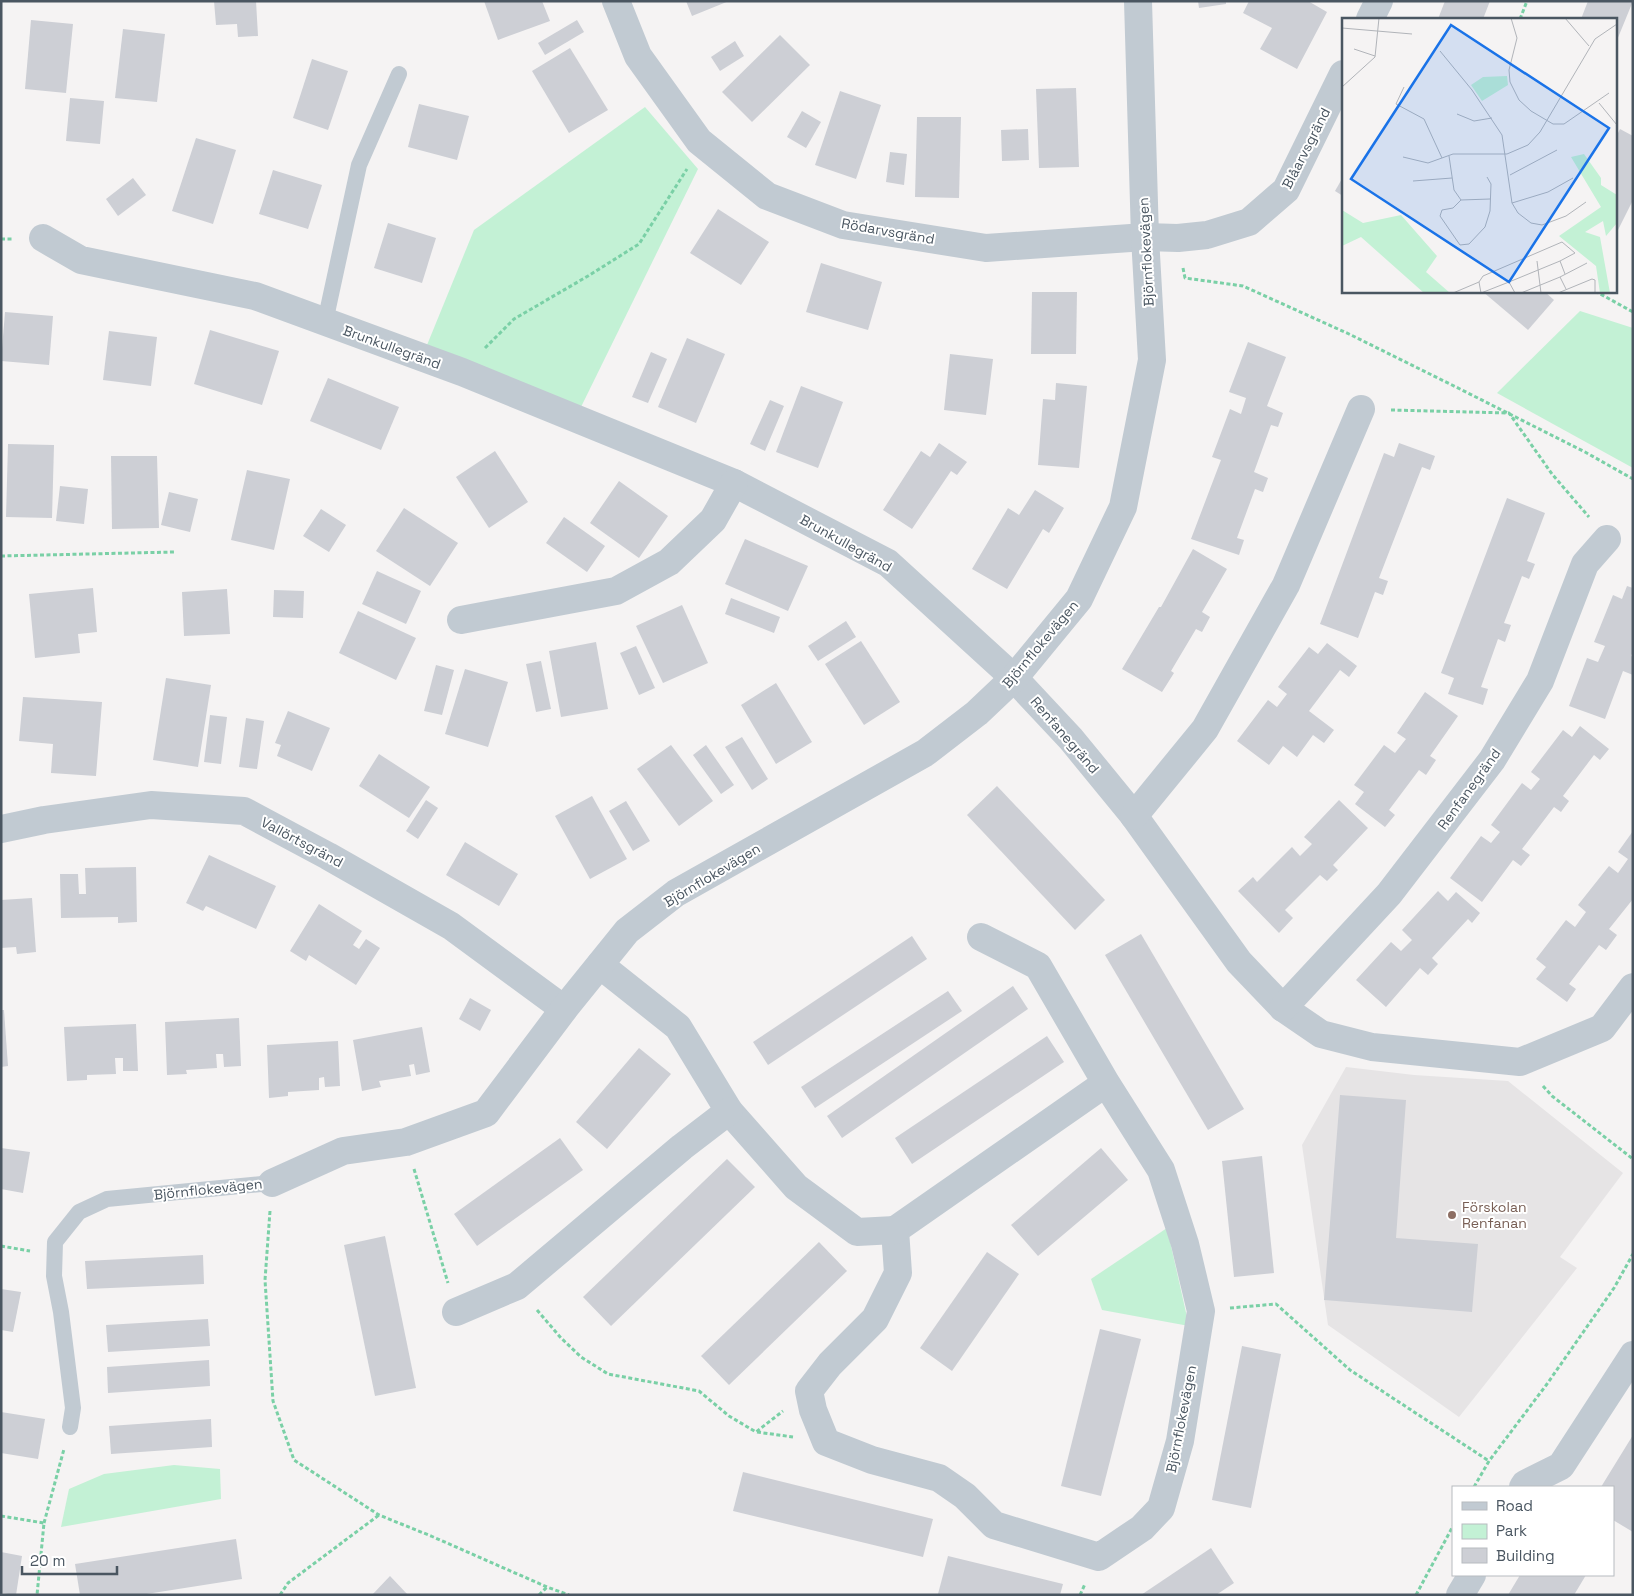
<svg xmlns="http://www.w3.org/2000/svg" width="1634" height="1596" font-family="'Space Grotesk',sans-serif">
  <style>
    .education { fill: #e6e4e5 }
    .green { fill: #c3f1d5 }
    .building { fill: #cdcfd5 }
    .lines { fill: none; stroke-linecap: round; stroke-linejoin: round }
    .path { stroke: #7ad0a6; stroke-width: 3; stroke-dasharray: 4 2.5; stroke-linecap: butt }
    .service { stroke: #c1cad2; stroke-width: 16 }
    .minor { stroke: #c1cad2; stroke-width: 28 }
    .education-dot { fill: #8d6e63; stroke: #fff; stroke-width: 2 }
    .labels { text-anchor: middle; dominant-baseline: central; stroke-width: 4; stroke-linejoin: round; paint-order: stroke }
    .street-label { font-size: 14px; fill: #4a5661; stroke: #fff }
    .education-label { font-size: 14px; fill: #785e54; stroke: #fff; text-anchor: start }
    .inset-road { fill: none; stroke: #b1b4b9; stroke-width: 1 }
    .view { fill: #1a73e8; fill-opacity: 0.15; stroke: #1a73e8; stroke-width: 2.5 }
    .inset-edge { fill: none; stroke: #4a5661; stroke-width: 2.5 }
  </style>
  <rect width="100%" height="100%" fill="#f5f3f3"/>
  <!-- education -->
  <polygon class="education" points="1346,1067 1414,1075 1508,1081 1623,1173 1560,1257 1577,1268 1459,1417 1328,1325 1302,1145"/>
  <!-- green -->
  <g class="green">
    <polygon points="645,107 698,169 581,407 427,345 474,230"/>
    <polygon points="1580,311 1633,328 1633,468 1497,393"/>
    <polygon points="1167,1228 1189,1326 1102,1310 1091,1279"/>
    <polygon points="174,1465 220,1469 221,1499 61,1527 69,1489 104,1474"/>
  </g>
  <!-- building -->
  <g class="building">
    <polygon points="214,1 256,1 258,36 238,37 237,24 216,25"/>
    <polygon points="484,1 542,1 550,21 498,40"/>
    <polygon points="686,1 729,1 692,16"/>
    <polygon points="1198,1 1226,1 1226,4 1199,8"/>
    <polygon points="1249,1 1308,1 1327,12 1297,69 1260,49 1272,28 1243,13"/>
    <polygon points="1445,1 1490,1 1483,19 1438,19"/>
    <polygon points="1588,1 1633,1 1615,45 1615,19 1581,19"/>
    <polygon points="31,20 73,24 66,93 25,89"/>
    <polygon points="577,20 584,32 545,55 538,43"/>
    <polygon points="123,29 165,34 157,102 115,98"/>
    <polygon points="780,35 810,65 752,122 722,92"/>
    <polygon points="735,41 744,56 720,71 711,57"/>
    <polygon points="570,48 608,110 569,133 532,71"/>
    <polygon points="312,59 348,71 328,130 293,118"/>
    <polygon points="1076,88 1079,167 1039,168 1036,89"/>
    <polygon points="840,91 881,105 856,179 815,165"/>
    <polygon points="70,98 104,101 100,144 66,141"/>
    <polygon points="419,104 469,116 457,160 408,147"/>
    <polygon points="802,111 821,122 806,148 787,137"/>
    <polygon points="917,117 961,117 959,198 915,197"/>
    <polygon points="1028,129 1029,160 1002,161 1001,130"/>
    <polygon points="1620,129 1633,136 1633,200 1615,236 1615,139"/>
    <polygon points="196,138 236,150 213,224 172,211"/>
    <polygon points="890,152 907,154 904,185 886,182"/>
    <polygon points="273,170 322,185 308,229 259,214"/>
    <polygon points="1343,177 1343,196 1335,191"/>
    <polygon points="133,178 146,195 118,216 106,199"/>
    <polygon points="718,209 769,242 741,285 690,253"/>
    <polygon points="388,223 436,238 422,283 374,268"/>
    <polygon points="821,263 882,282 868,330 806,312"/>
    <polygon points="1482,291 1544,291 1554,300 1528,330"/>
    <polygon points="1032,292 1077,292 1076,354 1031,354"/>
    <polygon points="5,312 53,316 49,365 1,361"/>
    <polygon points="210,330 279,351 262,405 194,384"/>
    <polygon points="109,331 157,337 151,386 103,380"/>
    <polygon points="687,338 725,354 696,423 658,407"/>
    <polygon points="1248,342 1286,357 1267,406 1283,413 1278,427 1271,425 1254,472 1268,478 1263,492 1255,489 1237,538 1244,540 1239,555 1191,539 1221,460 1212,457 1230,409 1241,414 1246,398 1229,392"/>
    <polygon points="651,352 667,359 648,403 632,397"/>
    <polygon points="950,354 993,359 986,415 944,410"/>
    <polygon points="328,378 399,407 381,450 310,421"/>
    <polygon points="1056,383 1087,386 1079,468 1038,465 1043,399 1055,400"/>
    <polygon points="801,386 843,402 818,468 776,452"/>
    <polygon points="770,400 784,406 765,451 750,444"/>
    <polygon points="939,443 967,462 957,475 951,471 912,529 883,510 921,451 930,457"/>
    <polygon points="1399,443 1435,456 1430,470 1422,467 1379,578 1388,581 1383,595 1375,592 1358,638 1320,624 1384,453 1394,457"/>
    <polygon points="8,444 54,445 52,518 6,517"/>
    <polygon points="495,451 528,502 489,528 456,477"/>
    <polygon points="111,456 157,456 159,528 112,529"/>
    <polygon points="247,470 290,479 274,550 231,540"/>
    <polygon points="619,481 668,516 639,558 590,523"/>
    <polygon points="60,486 88,489 84,524 56,521"/>
    <polygon points="1035,490 1064,508 1049,533 1043,529 1007,589 972,569 1008,508 1019,515"/>
    <polygon points="169,492 198,499 190,532 161,525"/>
    <polygon points="1507,498 1545,513 1527,561 1535,564 1529,579 1522,576 1504,623 1511,625 1505,642 1498,639 1481,687 1488,689 1483,705 1448,694 1454,678 1441,673"/>
    <polygon points="404,508 458,543 430,586 376,551"/>
    <polygon points="321,509 346,525 329,552 303,536"/>
    <polygon points="564,517 605,546 587,572 546,543"/>
    <polygon points="745,539 808,566 788,611 725,584"/>
    <polygon points="1193,549 1227,569 1202,612 1210,617 1202,632 1196,629 1171,671 1174,673 1162,692 1122,669 1159,607 1161,607"/>
    <polygon points="377,571 421,591 406,624 362,604"/>
    <polygon points="1627,586 1633,588 1633,651 1631,656 1633,657 1633,675 1623,671 1605,719 1569,706 1587,658 1598,662 1605,646 1594,642 1613,595 1622,599"/>
    <polygon points="93,588 97,632 78,634 80,653 35,658 29,594"/>
    <polygon points="227,589 230,634 184,636 182,592"/>
    <polygon points="274,590 304,591 303,618 273,617"/>
    <polygon points="731,598 780,617 774,633 725,614"/>
    <polygon points="682,605 708,663 663,683 636,626"/>
    <polygon points="358,611 416,638 396,680 339,653"/>
    <polygon points="846,621 856,637 818,661 808,646"/>
    <polygon points="861,641 900,702 864,725 825,664"/>
    <polygon points="596,642 608,709 561,717 549,651"/>
    <polygon points="1327,643 1357,666 1349,677 1340,670 1309,711 1334,730 1324,743 1313,735 1297,757 1283,746 1269,765 1237,741 1268,700 1277,707 1287,694 1278,687 1309,647 1318,654"/>
    <polygon points="636,646 655,688 639,695 620,653"/>
    <polygon points="541,661 551,709 536,712 526,664"/>
    <polygon points="436,665 454,670 442,715 424,711"/>
    <polygon points="465,669 508,682 488,747 445,734"/>
    <polygon points="166,678 211,685 198,767 153,760"/>
    <polygon points="776,683 812,742 776,764 741,705"/>
    <polygon points="1425,692 1458,716 1430,756 1436,760 1426,775 1419,770 1389,810 1395,815 1385,827 1355,804 1364,792 1354,785 1384,745 1395,753 1406,739 1397,733"/>
    <polygon points="23,697 102,702 96,776 51,773 53,744 19,741"/>
    <polygon points="288,711 330,728 312,771 277,756 281,745 275,743"/>
    <polygon points="210,715 227,717 221,764 204,762"/>
    <polygon points="246,718 264,721 257,769 239,767"/>
    <polygon points="1580,726 1609,749 1600,760 1594,755 1563,796 1569,801 1561,812 1554,807 1522,849 1530,855 1521,866 1513,860 1482,902 1450,878 1481,836 1491,843 1500,832 1491,825 1522,783 1531,790 1540,779 1531,772 1563,730 1572,737"/>
    <polygon points="742,737 768,779 752,790 725,747"/>
    <polygon points="671,745 713,801 679,826 637,769"/>
    <polygon points="706,745 734,785 721,794 693,755"/>
    <polygon points="379,754 430,787 409,818 359,786"/>
    <polygon points="997,786 1105,900 1075,930 967,815"/>
    <polygon points="592,796 627,859 590,879 555,816"/>
    <polygon points="426,800 438,808 418,839 406,831"/>
    <polygon points="1339,800 1368,828 1333,865 1338,870 1327,881 1320,875 1285,910 1293,918 1279,933 1238,891 1253,877 1257,882 1292,847 1300,856 1312,844 1304,837"/>
    <polygon points="626,801 650,841 633,851 609,811"/>
    <polygon points="1633,831 1633,899 1609,929 1617,935 1606,950 1599,945 1569,984 1576,989 1567,1002 1536,979 1546,967 1536,959 1566,920 1575,927 1586,912 1578,905 1609,866 1618,873 1628,859 1618,852"/>
    <polygon points="465,842 518,874 499,906 446,875"/>
    <polygon points="209,855 276,886 256,929 206,906 203,911 186,903"/>
    <polygon points="136,867 137,922 118,923 118,917 61,918 60,874 78,874 79,894 86,894 85,868"/>
    <polygon points="1438,891 1448,901 1456,892 1480,913 1472,923 1468,919 1432,958 1438,964 1428,975 1420,968 1386,1007 1356,980 1391,942 1401,951 1412,940 1402,930"/>
    <polygon points="32,898 36,952 17,954 16,947 1,948 1,900"/>
    <polygon points="319,904 362,931 353,945 359,949 366,939 380,948 356,985 309,955 306,961 290,951"/>
    <polygon points="1141,934 1244,1109 1208,1130 1105,955"/>
    <polygon points="912,936 927,959 768,1065 753,1042"/>
    <polygon points="1013,986 1028,1009 842,1138 827,1116"/>
    <polygon points="948,991 962,1011 815,1108 801,1087"/>
    <polygon points="470,998 491,1010 480,1031 459,1019"/>
    <polygon points="1,1010 4,1010 8,1066 1,1067"/>
    <polygon points="239,1018 241,1066 224,1067 223,1054 216,1054 217,1068 186,1070 187,1074 167,1075 165,1022"/>
    <polygon points="136,1024 138,1071 123,1071 123,1058 115,1058 116,1074 87,1075 87,1080 67,1081 64,1027"/>
    <polygon points="422,1027 430,1072 416,1075 414,1064 409,1065 411,1076 379,1081 381,1087 362,1091 353,1040"/>
    <polygon points="1047,1036 1064,1062 912,1164 895,1138"/>
    <polygon points="338,1041 340,1086 325,1087 324,1077 319,1078 319,1090 288,1092 288,1096 269,1098 267,1045"/>
    <polygon points="639,1048 671,1074 607,1149 576,1122"/>
    <polygon points="1340,1095 1406,1100 1396,1238 1478,1244 1472,1312 1324,1300"/>
    <polygon points="560,1138 583,1170 477,1246 454,1214"/>
    <polygon points="1,1148 30,1152 23,1193 1,1189"/>
    <polygon points="1101,1148 1128,1180 1038,1256 1011,1225"/>
    <polygon points="1262,1156 1274,1273 1234,1277 1222,1161"/>
    <polygon points="727,1159 755,1187 611,1326 583,1297"/>
    <polygon points="385,1236 416,1388 375,1396 344,1245"/>
    <polygon points="819,1242 847,1271 729,1385 701,1356"/>
    <polygon points="987,1252 1019,1274 952,1371 920,1348"/>
    <polygon points="203,1255 204,1284 87,1289 85,1261"/>
    <polygon points="1,1289 21,1292 13,1332 1,1330"/>
    <polygon points="208,1319 210,1346 108,1352 106,1325"/>
    <polygon points="1100,1329 1141,1339 1101,1496 1061,1486"/>
    <polygon points="1242,1346 1281,1354 1251,1508 1212,1500"/>
    <polygon points="209,1360 210,1386 108,1393 107,1367"/>
    <polygon points="1,1412 45,1419 38,1459 1,1453"/>
    <polygon points="211,1419 212,1447 111,1454 109,1426"/>
    <polygon points="1633,1435 1633,1532 1613,1520 1613,1487 1601,1487"/>
    <polygon points="743,1472 933,1519 923,1557 733,1511"/>
    <polygon points="236,1539 242,1579 140,1595 80,1595 75,1564"/>
    <polygon points="1211,1548 1234,1583 1216,1595 1141,1595"/>
    <polygon points="1,1552 22,1556 16,1595 1,1593"/>
    <polygon points="948,1556 1063,1584 1060,1595 938,1594"/>
    <polygon points="1520,1575 1586,1575 1574,1595 1508,1595"/>
    <polygon points="390,1576 408,1595 372,1595"/>
  </g>
  <g class="lines">
    <!-- path -->
    <g class="path">
      <polyline points="1520,19 1527,1"/>
      <polyline points="1,239 13,239"/>
      <polyline points="1183,268 1185,278 1243,286 1349,334 1452,385 1585,452 1633,479"/>
      <polyline points="1595,291 1633,312"/>
      <polyline points="485,348 514,319 588,276 639,244 687,169"/>
      <polyline points="1391,410 1509,413 1552,474 1589,517"/>
      <polyline points="1,556 175,552"/>
      <polyline points="1543,1086 1552,1096 1633,1159"/>
      <polyline points="414,1169 448,1283"/>
      <polyline points="270,1211 265,1280 273,1401 294,1460 379,1515 431,1536 547,1587 569,1595"/>
      <polyline points="1,1246 30,1251"/>
      <polyline points="1230,1308 1276,1304 1350,1370 1489,1461"/>
      <polyline points="537,1310 561,1338 581,1357 608,1374 699,1391 729,1416 756,1432 783,1411"/>
      <polyline points="757,1432 793,1437"/>
      <polyline points="1474,1487 1489,1461 1547,1384 1614,1288 1633,1254"/>
      <polyline points="1,1516 44,1523 37,1595"/>
      <polyline points="44,1523 64,1449"/>
      <polyline points="280,1595 288,1583 379,1515"/>
      <polyline points="539,1595 547,1587"/>
      <polyline points="1080,1595 1085,1584"/>
      <polyline points="1416,1595 1453,1526"/>
    </g>
    <!-- service -->
    <g class="service">
      <polyline points="325,322 359,165 399,74"/>
      <polyline points="70,1427 73,1408 61,1312 54,1276 55,1242 79,1212 107,1199 272,1183"/>
    </g>
    <!-- minor -->
    <g class="minor">
      <polyline points="616,1 638,56 699,141 767,196 843,225 986,248 1145,237 1178,238 1207,235 1249,222 1286,190 1343,74"/>
      <polyline points="1370,19 1379,1"/>
      <polyline points="43,238 81,260 255,296 462,372 734,483 888,563 1014,678 1071,739 1134,816 1239,962 1283,1008 1321,1034 1372,1047 1520,1062 1602,1028 1633,987"/>
      <polyline points="461,620 616,591 669,562 713,520 734,483"/>
      <polyline points="1134,816 1205,729 1286,585 1361,409"/>
      <polyline points="1,829 44,820 151,805 244,811 328,856 451,926 564,1009"/>
      <polyline points="981,937 1038,966 1106,1083 1161,1170 1185,1244 1201,1311 1180,1441 1161,1508 1142,1528 1099,1557 994,1525 965,1496 939,1478 872,1460 826,1442 813,1410 809,1391 830,1364 875,1319 898,1273 895,1230 1106,1083"/>
      <polyline points="600,965 678,1027 729,1111 796,1187 857,1232 895,1230"/>
      <polyline points="1283,1008 1389,894 1492,760 1540,681 1585,564 1607,539"/>
      <polyline points="272,1183 343,1151 406,1142 486,1113 564,1009 627,931 676,893 925,753 977,713 1014,678 1079,599 1123,507 1152,360 1145,237 1138,1"/>
      <polyline points="456,1312 517,1286 682,1147 729,1111"/>
      <polyline points="1523,1487 1525,1484 1561,1466 1633,1355"/>
      <polyline points="1460,1595 1472,1575"/>
    </g>
  </g>
  <!-- markers -->
  <circle class="education-dot" cx="1452" cy="1215" r="5"/>
  <g class="labels">
    <!-- street labels -->
    <g class="street-label">
      <text transform="translate(1306 148) rotate(-63)">Blåarvsgränd</text>
      <text transform="translate(888 231) rotate(10)">Rödarvsgränd</text>
      <text transform="translate(1146 252) rotate(-93)">Björnflokevägen</text>
      <text transform="translate(392 347) rotate(20)">Brunkullegränd</text>
      <text transform="translate(846 543) rotate(29)">Brunkullegränd</text>
      <text transform="translate(1040 644) rotate(-50)">Björnflokevägen</text>
      <text transform="translate(1065 735) rotate(49)">Renfanegränd</text>
      <text transform="translate(1469 789) rotate(-54)">Renfanegränd</text>
      <text transform="translate(302 842) rotate(28)">Vallörtsgränd</text>
      <text transform="translate(712 875) rotate(-31)">Björnflokevägen</text>
      <text transform="translate(208 1189) rotate(-6)">Björnflokevägen</text>
      <text transform="translate(1181 1419) rotate(-79)">Björnflokevägen</text>
    </g>
    <!-- education labels -->
    <g class="education-label">
      <text x="1462" y="1207">Förskolan<tspan x="1462" dy="16">Renfanan</tspan></text>
    </g>
  </g>
  <!-- overview -->
  <g transform="translate(1342 18)">
    <rect width="275" height="275" fill="#f5f3f3"/>
    <path d="M165,58L166,67L140,83L129,67L141,59ZM242,136L259,160V167L275,177V205L264,218L261,203L243,214L258,219L268,275H258L254,248L217,218L259,189L229,139ZM0,192L21,205L59,197L95,238L84,254L108,275H82L19,219L0,228Z" fill="#c3f1d5"/>
    <path class="inset-road" d="M169,0L175,20L167,52L168,64L177,82L189,93L211,106H222L267,75M223,0L247,28M0,10L70,16M12,31L33,38M98,33L130,72L160,117L170,185L176,195L189,205L200,207L224,198L244,184M0,69L33,39L37,0M62,69L54,86L82,101L100,140M257,85L275,107M115,96L132,103L150,100M107,138L112,172L119,182M61,139L86,145L111,136H165L186,127L198,114L253,21L275,6M168,157L215,132M145,159L149,166L148,193L143,209L127,226L118,227L98,198L100,192L111,190L119,182L148,181M71,163L110,160M170,185L206,174L231,160M195,243L199,275M167,264L139,275L137,264L141,258L220,224L233,235L218,243L223,256M224,271L218,259L245,245M111,275L137,264M173,275L167,264L218,243M179,275L218,259M216,275L250,261L253,262V275"/>
    <path class="view" d="M109,7L267,110L167,264L9,161Z"/>
    <rect width="275" height="275" class="inset-edge"/>
  </g>
  <!-- border -->
  <rect width="1634" height="1596" fill="none" stroke="#4a5661" stroke-width="5"/>
  <!-- legend -->
  <rect x="1452" y="1486" width="162" height="90" fill="#ffffff" stroke="#b7bbc0"/>
  <rect x="1462" y="1502" width="25" height="8" fill="#c1cad2" stroke="#b7bbc0"/>
  <text x="1496" y="1511" font-size="15" fill="#4a5661">Road</text>
  <rect x="1462" y="1524" width="25" height="15" fill="#c3f1d5" stroke="#b7bbc0"/>
  <text x="1496" y="1536" font-size="15" fill="#4a5661">Park</text>
  <rect x="1462" y="1548" width="25" height="15" fill="#cdcfd5" stroke="#b7bbc0"/>
  <text x="1496" y="1561" font-size="15" fill="#4a5661">Building</text>
  <!-- scale -->
  <path d="M22 1566v8h95v-8" fill="none" stroke="#4a5661" stroke-width="2.5"/>
  <text x="30" y="1566" font-size="15" fill="#4a5661" stroke="#ffffff" stroke-width="4" paint-order="stroke">20 m</text>
</svg>
